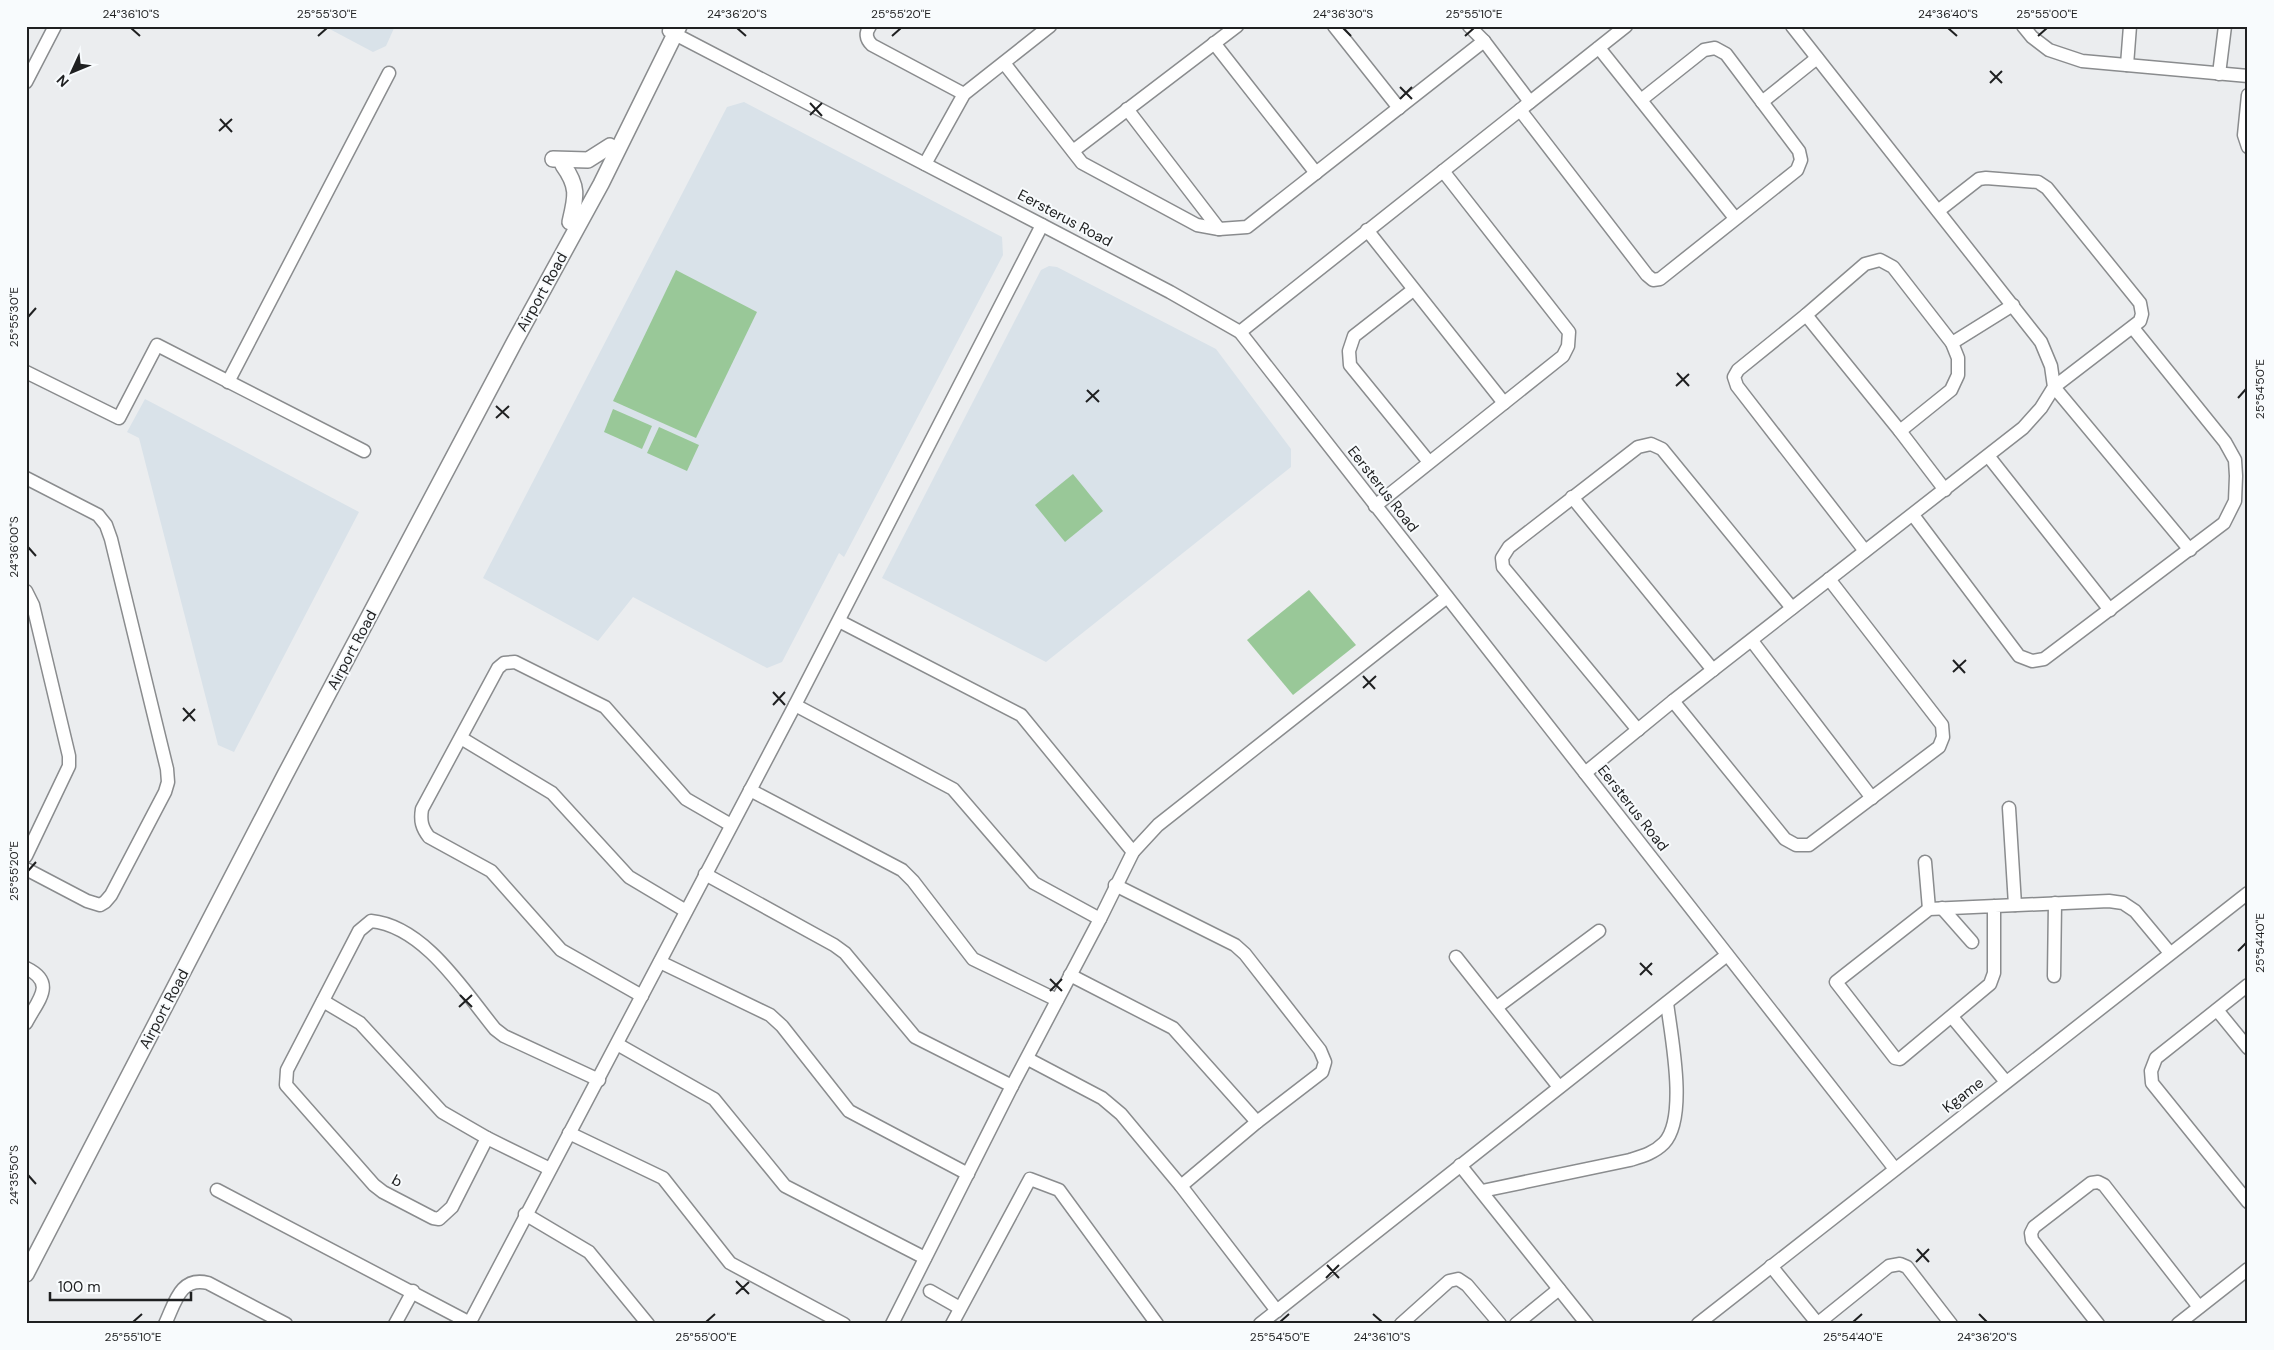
<svg xmlns="http://www.w3.org/2000/svg" width="2274" height="1350" font-family="'DM Sans',sans-serif">
  <style>
    .built { fill: #d9e2e9 }
    .green { fill: #99c898 }
    .lines { fill: none; stroke-linecap: round; stroke-linejoin: round }
    .minor-casing { stroke: #8a8c8e; stroke-width: 15 }
    .major-casing { stroke: #8a8c8e; stroke-width: 18 }
    .minor { stroke: #fff; stroke-width: 12 }
    .major { stroke: #fff; stroke-width: 15 }
    .ticks { fill: none; stroke: #1f2021; stroke-width: 2 }
    .labels { text-anchor: middle; dominant-baseline: central; stroke-width: 4; stroke-linejoin: round; paint-order: stroke }
    .street-label { font-size: 15px; fill: #1f2021; stroke: #f8fbfd }
    .neatline { fill: none; stroke: #1f2021; stroke-width: 2 }
    .ticks-label { font-size: 12px; text-anchor: middle; fill: #1f2021 }
  </style>
  <rect width="100%" height="100%" fill="#ebedef"/>
  <!-- built -->
  <g class="built">
    <polygon points="324,26 395,26 386,46 373,52"/>
    <polygon points="744,102 1002,237 1003,255 844,557 839,553 782,662 767,668 633,597 598,641 483,578 727,107"/>
    <polygon points="1049,266 1057,267 1216,349 1291,449 1291,467 1046,662 882,578 1041,270"/>
    <polygon points="145,399 359,512 234,752 218,745 139,438 127,432"/>
  </g>
  <!-- green -->
  <g class="green">
    <polygon points="676,270 757,312 696,438 613,401"/>
    <polygon points="613,409 652,426 642,449 604,432"/>
    <polygon points="659,427 699,445 687,471 647,453"/>
    <polygon points="1073,474 1103,511 1065,542 1035,505"/>
    <polygon points="1309,590 1356,645 1293,695 1247,640"/>
  </g>
  <g class="lines">
    <!-- minor casing -->
    <g class="minor-casing">
      <g id="minor">
        <path d="M870,26C865,33 866,39 872,45L964,94"/>
        <polyline points="1334,26 1399,108"/>
        <polyline points="1469,26 1484,41 1530,102"/>
        <polyline points="2023,26 2032,37 2049,50 2082,61 2248,76"/>
        <polyline points="669,31 1042,225 1170,292 1240,332 1895,1169"/>
        <polyline points="1214,43 1316,173"/>
        <polyline points="1599,48 1735,218"/>
        <polyline points="1004,63 1082,163 1197,225 1219,229 1247,227 1484,41"/>
        <polyline points="2127,65 2130,26"/>
        <polyline points="2219,74 2225,26"/>
        <polyline points="26,82 55,26"/>
        <polyline points="2248,95 2244,135 2248,147"/>
        <polyline points="1762,102 1817,58"/>
        <polyline points="1127,109 1219,229"/>
        <polyline points="1520,110 1647,275 1653,280 1660,279 1797,170 1801,160 1799,151 1726,54 1715,48 1704,50 1641,100"/>
        <polyline points="1073,151 1237,26"/>
        <polyline points="925,164 964,94 1050,26"/>
        <polyline points="1938,211 1979,179 1986,178 2038,182 2047,188 2140,303 2142,314 2140,321 2054,387 2190,550"/>
        <polyline points="1367,230 1504,403"/>
        <polyline points="1413,290 1354,336 1349,351 1350,365 1429,462"/>
        <polyline points="1806,315 1900,431 1945,490"/>
        <polyline points="1240,332 1626,26"/>
        <polyline points="1952,343 2013,305"/>
        <polyline points="26,372 119,418 157,345 364,451"/>
        <polyline points="228,382 389,73"/>
        <polyline points="1989,457 2110,610"/>
        <polyline points="26,478 98,515 106,525 111,539 167,769 168,782 165,792 111,895 105,902 100,905 87,901 26,869"/>
        <polyline points="1572,497 1713,670"/>
        <polyline points="1375,506 1563,356 1568,346 1569,332 1443,171"/>
        <polyline points="1913,515 2019,656 2032,661 2044,659 2224,523 2235,501 2236,476 2235,460 2225,442 2133,328"/>
        <polyline points="1865,551 1737,386 1734,377 1738,370 1806,315 1865,264 1880,260 1893,267 1952,343 1958,358 1958,375 1951,390 1900,431"/>
        <polyline points="26,591 33,605 69,756 69,766 26,856"/>
        <polyline points="839,621 1021,715 1133,852"/>
        <polyline points="1752,641 1872,798"/>
        <polyline points="1673,701 1785,839 1796,845 1809,845 1939,747 1943,737 1942,725 1829,579"/>
        <polyline points="795,705 953,789 1034,883 1100,919"/>
        <polyline points="1638,730 1503,567 1502,558 1509,547 1638,447 1651,444 1662,449 1792,608"/>
        <polyline points="461,738 552,793 629,877 686,911"/>
        <polyline points="1585,773 1673,701 2023,428 2041,408 2054,387 2051,366 2041,342 1792,26"/>
        <polyline points="750,790 902,870 913,881 973,959 1057,1000"/>
        <polyline points="2009,808 2015,905"/>
        <polyline points="1925,862 1929,909"/>
        <polyline points="705,874 834,945 845,953 915,1037 1012,1086"/>
        <polyline points="1115,885 1235,945 1245,954 1320,1050 1325,1062 1322,1072 1257,1122 1181,1186"/>
        <polyline points="1994,906 1994,973 1990,984 1900,1059 1895,1058 1836,982 1929,909 2109,901 2123,903 2135,911 2170,953"/>
        <polyline points="1942,908 1972,942"/>
        <polyline points="1456,957 1559,1087"/>
        <polyline points="660,962 770,1015 782,1026 849,1111 968,1174"/>
        <path d="M26,968C57,983 38,1000 26,1023"/>
        <polyline points="1070,975 1173,1028 1257,1122"/>
        <polyline points="2054,976 2055,903"/>
        <polyline points="2248,985 2156,1058 2151,1071 2152,1083 2248,1202"/>
        <path d="M642,996L561,950L491,871L429,837C422,828 420,821 422,809L498,668L504,663L515,662L605,707L686,799L731,825"/>
        <polyline points="323,1001 360,1023 442,1112 487,1138 550,1169"/>
        <polyline points="1497,1007 1599,931"/>
        <polyline points="2217,1010 2248,1048"/>
        <polyline points="1952,1017 2006,1082"/>
        <polyline points="617,1044 714,1099 785,1186 925,1258"/>
        <polyline points="1028,1059 1102,1098 1121,1114 1181,1186 1277,1311"/>
        <polyline points="569,1133 663,1178 730,1263 844,1324"/>
        <path d="M487,1138L452,1207L439,1219L433,1218L383,1192L374,1185L286,1085L287,1070L359,931L371,921C424,926 464,991 495,1029L504,1036L599,1080"/>
        <polyline points="1460,1165 1587,1324"/>
        <polyline points="217,1190 472,1324"/>
        <path d="M1482,1191L1630,1160C1643,1156 1654,1153 1664,1143C1688,1118 1671,1035 1667,1003"/>
        <polyline points="525,1214 589,1252 648,1324"/>
        <polyline points="1771,1266 1818,1324"/>
        <polyline points="930,1291 960,1308"/>
        <polyline points="470,1322 795,705 1042,225"/>
        <path d="M165,1324C175,1303 180,1276 208,1283L286,1324"/>
        <polyline points="395,1324 413,1291"/>
        <polyline points="892,1324 1012,1086 1100,919 1133,852 1158,825 1447,597"/>
        <polyline points="952,1324 1030,1179 1059,1190 1157,1324"/>
        <polyline points="1260,1324 1727,955"/>
        <polyline points="1401,1324 1449,1281 1458,1279 1467,1285 1500,1324"/>
        <polyline points="1516,1324 1559,1289"/>
        <polyline points="1698,1324 2248,893"/>
        <polyline points="1817,1324 1889,1266 1900,1264 1907,1267 1951,1324"/>
        <polyline points="2098,1324 2032,1240 2031,1233 2034,1227 2091,1183 2098,1182 2104,1185 2199,1307"/>
        <polyline points="2178,1324 2248,1269"/>
      </g>
    </g>
    <!-- major casing -->
    <g class="major-casing">
      <g id="major">
        <polyline points="553,159 588,160 610,146"/>
        <path d="M563,165C579,187 576,197 570,222"/>
        <polyline points="26,1274 285,775 515,341 601,184 679,26"/>
      </g>
    </g>
    <!-- minor -->
    <use href="#minor" class="minor"/>
    <!-- major -->
    <use href="#major" class="major"/>
  </g>
  <!-- ticks -->
  <path class="ticks" d="M131,28L140,36M737,28L746,36M1343,28L1351,36M1948,28L1957,36M318,36L327,28M892,36L901,28M1465,36L1474,28M2038,36L2047,28M1990,71L2002,83M1990,83L2002,71M1400,87L1412,99M1400,99L1412,87M810,103L822,116M810,115L822,103M220,119L232,132M219,131L232,119M28,317L36,308M1677,373L1689,386M1676,386L1689,374M1087,390L1099,402M2238,398L2246,389M1086,402L1099,390M496,406L509,418M496,418L509,406M28,547L36,556M1953,660L1965,673M1953,672L1966,660M1363,676L1375,689M1363,688L1376,676M773,692L785,705M773,705L785,692M183,708L195,721M183,721L195,709M28,871L36,862M2238,951L2246,943M1640,963L1652,975M1640,975L1652,963M1050,979L1062,991M1050,991L1062,979M460,995L472,1007M459,1007L472,995M28,1175L36,1184M1917,1249L1929,1262M1916,1262L1929,1249M1327,1265L1339,1278M1326,1278L1339,1265M736,1281L749,1294M736,1294L749,1282M1373,1314L1382,1322M1979,1314L1987,1322M133,1322L142,1314M706,1322L715,1314M1280,1322L1289,1314M1853,1322L1862,1314"/>
  <g class="labels">
    <!-- street labels -->
    <g class="street-label">
      <text transform="translate(1065 218) rotate(28)">Eersterus Road</text>
      <text transform="translate(542 292) rotate(-61)">Airport Road</text>
      <text transform="translate(1383 489) rotate(52)">Eersterus Road</text>
      <text transform="translate(352 650) rotate(-62)">Airport Road</text>
      <text transform="translate(1633 808) rotate(52)">Eersterus Road</text>
      <text transform="translate(164 1009) rotate(-62)">Airport Road</text>
      <text transform="translate(1963 1095) rotate(-38)">Kgame</text>
      <text transform="translate(397 1181) rotate(29)">b</text>
    </g>
  </g>
  <!-- border -->
  <rect width="2274" height="1350" fill="none" stroke="#f8fbfd" stroke-width="55"/>
  <!-- north arrow -->
  <g transform="translate(72 72) rotate(226)" stroke="#f8fbfd" stroke-width="4" paint-order="stroke">
  <path d="M0-4L9 19L0 12L-9 19Z" fill="#1f2021"/>
  <text y="-8" font-size="14" font-weight="bold" text-anchor="middle" fill="#1f2021">N</text>
  </g>
  <!-- scale -->
  <path d="M50 1292v8h141v-8" fill="none" stroke="#1f2021" stroke-width="2.5"/>
  <text x="58" y="1292" font-size="15" fill="#1f2021" stroke="#f8fbfd" stroke-width="4" paint-order="stroke">100 m</text>
  <rect x="28" y="28" width="2218" height="1294" class="neatline"/>
  <g class="ticks-label">
    <text x="131" y="18">24°36'10"S</text>
    <text x="327" y="18">25°55'30"E</text>
    <text x="737" y="18">24°36'20"S</text>
    <text x="901" y="18">25°55'20"E</text>
    <text x="1343" y="18">24°36'30"S</text>
    <text x="1474" y="18">25°55'10"E</text>
    <text x="1948" y="18">24°36'40"S</text>
    <text x="2047" y="18">25°55'00"E</text>
    <text transform="translate(14 317) rotate(-90)" y="4">25°55'30"E</text>
    <text transform="translate(2260 389) rotate(-90)" y="4">25°54'50"E</text>
    <text transform="translate(14 547) rotate(-90)" y="4">24°36'00"S</text>
    <text transform="translate(14 871) rotate(-90)" y="4">25°55'20"E</text>
    <text transform="translate(2260 943) rotate(-90)" y="4">25°54'40"E</text>
    <text transform="translate(14 1175) rotate(-90)" y="4">24°35'50"S</text>
    <text x="133" y="1341">25°55'10"E</text>
    <text x="706" y="1341">25°55'00"E</text>
    <text x="1280" y="1341">25°54'50"E</text>
    <text x="1382" y="1341">24°36'10"S</text>
    <text x="1853" y="1341">25°54'40"E</text>
    <text x="1987" y="1341">24°36'20"S</text>
  </g>
</svg>
